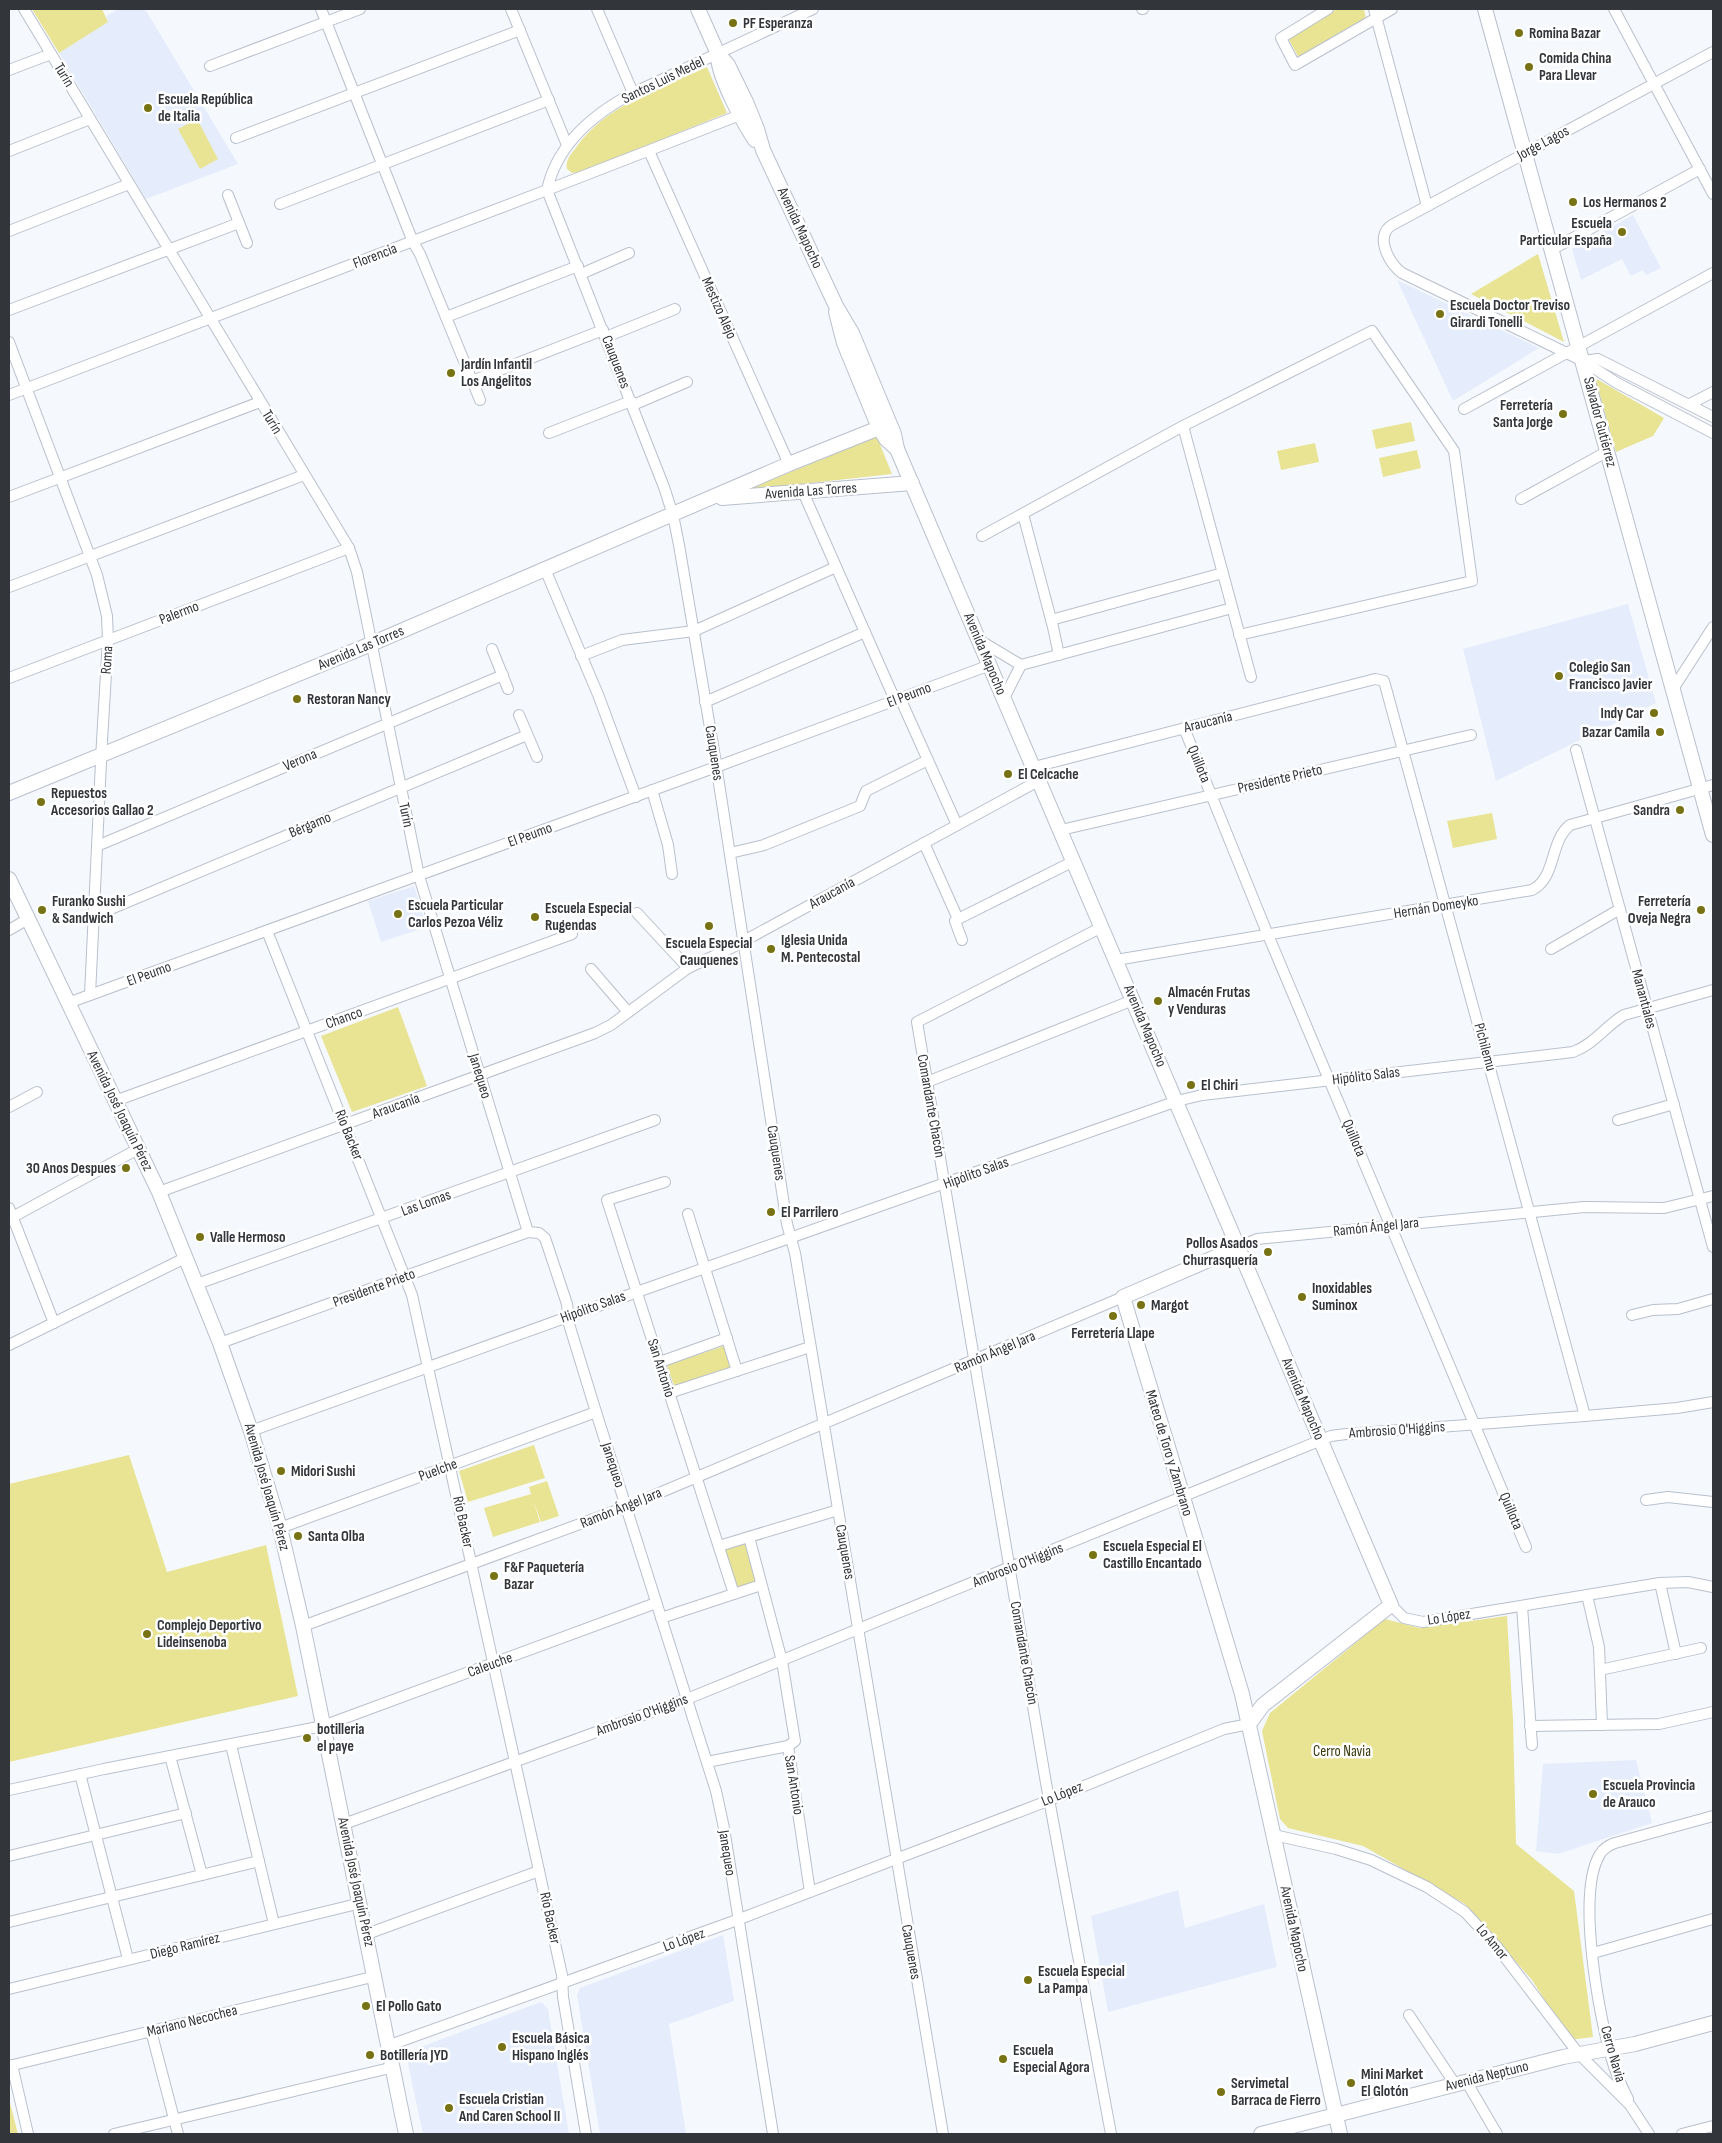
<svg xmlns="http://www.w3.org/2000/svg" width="1722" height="2143" font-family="'Sofia Sans Condensed',sans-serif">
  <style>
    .built { fill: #e5edfc }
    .green { fill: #e8e493 }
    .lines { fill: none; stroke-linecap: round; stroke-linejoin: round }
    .minor-casing { stroke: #b9c0cc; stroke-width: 12 }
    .major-casing { stroke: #b9c0cc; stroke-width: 16 }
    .minor { stroke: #fff; stroke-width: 10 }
    .major { stroke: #fff; stroke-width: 14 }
    .poi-dot { fill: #777214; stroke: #fff; stroke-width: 2 }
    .labels { text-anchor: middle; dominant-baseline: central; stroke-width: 5; stroke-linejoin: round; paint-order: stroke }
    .poi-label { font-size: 15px; font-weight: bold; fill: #323539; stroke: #fff; text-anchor: start }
    .street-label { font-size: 15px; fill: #323539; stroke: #fff }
    .park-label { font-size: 15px; fill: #3b390c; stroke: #fff }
  </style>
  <rect width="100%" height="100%" fill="#f5f8fd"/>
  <!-- built -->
  <g class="built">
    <polygon points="119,9 145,9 238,164 146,199 59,53 107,22 106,16"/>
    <polygon points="1633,215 1661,268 1646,275 1643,270 1631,276 1622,259 1581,280 1572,249"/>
    <polygon points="1397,280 1539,348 1453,401"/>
    <polygon points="1628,604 1656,703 1496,781 1463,649"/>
    <polygon points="414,886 427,927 381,942 368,901"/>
    <polygon points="1636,1760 1652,1823 1558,1854 1536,1851 1543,1764"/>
    <polygon points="1178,1890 1185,1928 1264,1904 1277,1967 1108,2012 1091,1916"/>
    <polygon points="723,1935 734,2001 669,2024 686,2134 600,2134 577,1995 580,1988"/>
    <polygon points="541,2002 548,2009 569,2134 423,2134 407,2059 410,2051"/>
  </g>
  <!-- green -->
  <g class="green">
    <polygon points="32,9 102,9 108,22 59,53"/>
    <polygon points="1337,9 1364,9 1366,19 1299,58 1288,38"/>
    <path d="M707,67L727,113L583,171L572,173L567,169C565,162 570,155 575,149C605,105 661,88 707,67Z"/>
    <polygon points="197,119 218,159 200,169 178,129"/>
    <polygon points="1538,254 1564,342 1471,294"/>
    <polygon points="1595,378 1664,418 1653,436 1616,452"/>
    <polygon points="1411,422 1415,441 1376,449 1372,430"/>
    <polygon points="877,437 892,474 746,490"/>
    <polygon points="1315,443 1319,462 1281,470 1277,451"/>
    <polygon points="1417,450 1421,468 1383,477 1379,458"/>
    <polygon points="1492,813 1497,839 1453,848 1447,821"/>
    <polygon points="398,1007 427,1086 352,1112 321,1036"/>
    <polygon points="724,1346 731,1367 674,1386 667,1365"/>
    <polygon points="534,1445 545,1478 468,1502 459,1471"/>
    <polygon points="129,1455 167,1572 266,1545 298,1696 9,1762 9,1484"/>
    <polygon points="547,1481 559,1516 541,1522 533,1500 540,1522 493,1537 484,1508 531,1494 529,1487"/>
    <polygon points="746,1543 757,1584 737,1590 725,1550"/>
    <polygon points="1507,1616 1513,1720 1516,1844 1574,1891 1593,2037 1570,2040 1532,1980 1465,1904 1363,1846 1288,1828 1280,1819 1262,1731 1270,1713 1385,1619 1420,1628"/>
    <polygon points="9,2099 18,2134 19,2134 9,2134"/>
  </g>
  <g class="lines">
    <!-- minor casing -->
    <g class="minor-casing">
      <g id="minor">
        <polyline points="24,9 349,548 357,572 419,876 528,1232"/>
        <polyline points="321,9 413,242 420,254 480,400"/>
        <polyline points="511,9 567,145"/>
        <polyline points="597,9 633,93"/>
        <polyline points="1142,9 1143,9"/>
        <polyline points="1328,9 1281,38 1295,65 1392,9"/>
        <polyline points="1374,9 1427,206"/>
        <polyline points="1614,9 1713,194"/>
        <path d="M1713,52L1392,225C1374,236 1389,263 1402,273L1583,361L1617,383L1713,433"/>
        <polyline points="210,66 360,9"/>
        <polyline points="9,70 51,54"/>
        <polyline points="236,138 520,30"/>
        <polyline points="9,151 90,119"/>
        <polyline points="649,151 789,464"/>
        <polyline points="547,190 664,487 673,515 679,545 714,751 787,1224 795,1253 943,2134"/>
        <path d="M547,190C557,144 593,114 633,93L813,9"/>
        <polyline points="228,195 247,243"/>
        <polyline points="280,204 549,100"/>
        <polyline points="9,231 129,184"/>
        <polyline points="1551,250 1700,169"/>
        <polyline points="581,274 629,253"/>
        <polyline points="9,310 239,223"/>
        <polyline points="446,317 578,266"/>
        <polyline points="606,337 675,309"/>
        <polyline points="9,342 97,575 107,616 108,640 102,741 90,995"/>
        <polyline points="1583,361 1598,359 1713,417"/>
        <polyline points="472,381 603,330"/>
        <polyline points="9,395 547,190 740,115"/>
        <polyline points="1690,404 1713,392"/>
        <polyline points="633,405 687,382"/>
        <polyline points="1464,409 1713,273"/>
        <polyline points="1183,426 1251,677"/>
        <polyline points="549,433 631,401"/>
        <polyline points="803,492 895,700"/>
        <polyline points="9,497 260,402"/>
        <polyline points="1521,499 1608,451"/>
        <polyline points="1023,514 1053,627 1059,655"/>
        <polyline points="982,536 1183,426 1372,331 1454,451 1472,581 1239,635"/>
        <polyline points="545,569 599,697 636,797"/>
        <polyline points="9,587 304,475"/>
        <polyline points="1051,620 1223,573"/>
        <polyline points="979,640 1021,665"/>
        <polyline points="492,649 508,689"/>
        <polyline points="581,656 622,640 694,631 836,567"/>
        <polyline points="9,678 349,548"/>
        <polyline points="1673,689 1713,627"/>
        <polyline points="900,698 957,825"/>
        <polyline points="1004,698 1021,665 1232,608"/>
        <polyline points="705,702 865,632"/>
        <polyline points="519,715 537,757"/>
        <polyline points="1184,728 1268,935 1526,1547"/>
        <polyline points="1576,750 1713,1247"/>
        <polyline points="1034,767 1375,679 1384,681 1585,1416"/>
        <polyline points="652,790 668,845 672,874"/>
        <polyline points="1061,830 1471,735"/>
        <polyline points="924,843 958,919 955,921 962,940"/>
        <polyline points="97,846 503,675"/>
        <polyline points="730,853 764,845 860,806 866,791 928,760"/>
        <polyline points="637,913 688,968"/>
        <polyline points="94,916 527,735"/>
        <polyline points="958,919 1074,861"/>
        <polyline points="1102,927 917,1022 1046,1783 1111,2134"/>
        <polyline points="9,930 28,919"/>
        <polyline points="267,931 412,1295 562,1975 563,1997 586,2134"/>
        <polyline points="1551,949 1620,909"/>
        <path d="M1116,960L1532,890C1557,877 1549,842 1570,825L1713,785"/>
        <polyline points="591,969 628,1012"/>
        <polyline points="68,1003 716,767 990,665"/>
        <polyline points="927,1082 1133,1000"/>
        <polyline points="115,1101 572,934"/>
        <polyline points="9,1107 37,1092"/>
        <polyline points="1618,1120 1674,1104"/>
        <polyline points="665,1182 607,1200 734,1594"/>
        <polyline points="159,1192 595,1033 611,1025 688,968 731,948 1040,780"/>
        <polyline points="9,1208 54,1323"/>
        <polyline points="688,1214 737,1371"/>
        <polyline points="9,1219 138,1149"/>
        <polyline points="1239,1247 1257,1239 1584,1207 1664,1208 1713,1196"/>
        <polyline points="197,1284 655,1120"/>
        <polyline points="1632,1315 1653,1310 1678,1309 1713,1299"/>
        <polyline points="220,1343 528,1232 539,1233 545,1238 567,1304 569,1324 596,1412 716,1791 724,1828 773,2134"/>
        <polyline points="9,1345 187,1257"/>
        <polyline points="660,1362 727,1338"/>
        <polyline points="669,1393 810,1347"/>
        <path d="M251,1431L637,1292L1177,1101L1202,1095L1573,1052C1596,1043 1604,1027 1624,1015L1713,990"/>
        <polyline points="1646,1500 1668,1497 1713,1502"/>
        <polyline points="280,1528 596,1412"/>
        <polyline points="719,1546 838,1510"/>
        <polyline points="1660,1583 1676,1654"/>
        <polyline points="1587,1595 1599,1647 1602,1725"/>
        <polyline points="1391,1605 1404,1618 1423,1622 1660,1583 1688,1582 1713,1587"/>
        <polyline points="1522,1606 1532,1745"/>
        <polyline points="661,1618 761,1585"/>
        <polyline points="303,1626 626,1507 1123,1297"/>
        <polyline points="1600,1670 1701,1648"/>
        <polyline points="1530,1726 1659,1724 1713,1712"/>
        <polyline points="231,1745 274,1924"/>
        <polyline points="788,1746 810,1892"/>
        <polyline points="170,1756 202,1875"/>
        <polyline points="707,1762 788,1746 795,1741 782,1661 749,1537"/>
        <polyline points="80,1774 128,1959"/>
        <polyline points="9,1790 104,1769 323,1726 656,1603"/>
        <polyline points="344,1824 687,1699 1331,1436 1346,1434 1585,1416 1677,1408 1713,1402"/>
        <polyline points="1274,1835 1336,1849 1371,1860 1427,1887 1465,1912 1497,1947 1578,2053 1630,2105 1649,2134"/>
        <polyline points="9,1856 186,1813"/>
        <polyline points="9,1922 259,1861"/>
        <polyline points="367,1934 539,1871"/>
        <polyline points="1593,1953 1713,1919"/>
        <polyline points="9,1989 361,1903"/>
        <polyline points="1409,2015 1455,2084"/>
        <polyline points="151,2031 178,2134"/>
        <polyline points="390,2045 737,1920 1050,1800 1224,1729 1249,1724"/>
        <polyline points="12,2065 28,2134"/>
        <polyline points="9,2066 376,1976"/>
        <polyline points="1466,2081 1497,2134"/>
        <path d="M1628,2099C1622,2087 1616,2074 1612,2060C1599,2017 1576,1893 1600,1854C1604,1848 1609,1845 1615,1843L1713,1816"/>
        <polyline points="114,2134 394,2067"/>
        <polyline points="1682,2134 1713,2126"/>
      </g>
    </g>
    <!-- major casing -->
    <g class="major-casing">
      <g id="major">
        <polyline points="698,9 718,54 728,65 746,102 757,129 763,150 836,306 852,333 894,434 897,449 1391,1605 1263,1705 1249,1724"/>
        <polyline points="1485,9 1713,835"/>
        <path d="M718,57C719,78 743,122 755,140"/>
        <polyline points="836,312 844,343 879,428 886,439 897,449"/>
        <polyline points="722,498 912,483"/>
        <polyline points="9,793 371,644 789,464 879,428"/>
        <polyline points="9,879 159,1192 220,1343 251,1431 280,1528 303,1626 406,2134"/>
        <polyline points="1239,1247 1123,1297 1242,1694 1340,2134"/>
        <polyline points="1261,2134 1563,2057 1635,2044 1713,2023"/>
      </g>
    </g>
    <!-- minor -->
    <use href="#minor" class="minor"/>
    <!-- major -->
    <use href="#major" class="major"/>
  </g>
  <!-- markers -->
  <g class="poi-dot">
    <circle cx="733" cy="23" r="5"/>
    <circle cx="1519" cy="33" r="5"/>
    <circle cx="1529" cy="67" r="5"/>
    <circle cx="148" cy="108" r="5"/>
    <circle cx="1573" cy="202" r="5"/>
    <circle cx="1622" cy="232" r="5"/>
    <circle cx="1440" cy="314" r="5"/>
    <circle cx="451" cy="373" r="5"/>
    <circle cx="1563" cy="414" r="5"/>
    <circle cx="1559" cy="676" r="5"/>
    <circle cx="297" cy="699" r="5"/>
    <circle cx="1654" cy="713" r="5"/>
    <circle cx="1660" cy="732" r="5"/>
    <circle cx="1008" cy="774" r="5"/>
    <circle cx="41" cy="802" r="5"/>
    <circle cx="1680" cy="810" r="5"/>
    <circle cx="42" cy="910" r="5"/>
    <circle cx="1701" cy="910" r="5"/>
    <circle cx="398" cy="914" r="5"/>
    <circle cx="535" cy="917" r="5"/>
    <circle cx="709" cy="926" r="5"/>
    <circle cx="771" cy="949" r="5"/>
    <circle cx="1158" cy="1001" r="5"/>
    <circle cx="1191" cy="1085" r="5"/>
    <circle cx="126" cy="1168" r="5"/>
    <circle cx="771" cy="1212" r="5"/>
    <circle cx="200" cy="1237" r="5"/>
    <circle cx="1268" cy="1252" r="5"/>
    <circle cx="1302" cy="1297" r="5"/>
    <circle cx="1141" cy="1305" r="5"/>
    <circle cx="1113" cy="1316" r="5"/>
    <circle cx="281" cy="1471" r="5"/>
    <circle cx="298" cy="1536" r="5"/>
    <circle cx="1093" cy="1555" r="5"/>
    <circle cx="494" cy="1576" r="5"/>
    <circle cx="147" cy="1634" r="5"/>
    <circle cx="307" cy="1738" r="5"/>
    <circle cx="1593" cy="1794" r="5"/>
    <circle cx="1028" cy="1980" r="5"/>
    <circle cx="366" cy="2006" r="5"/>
    <circle cx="502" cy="2047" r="5"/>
    <circle cx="370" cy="2055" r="5"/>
    <circle cx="1003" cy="2059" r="5"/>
    <circle cx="1351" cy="2083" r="5"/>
    <circle cx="1221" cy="2092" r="5"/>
    <circle cx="449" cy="2108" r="5"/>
  </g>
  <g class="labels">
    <!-- poi labels -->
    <g class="poi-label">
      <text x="743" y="23">PF Esperanza</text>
      <text x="1529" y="33">Romina Bazar</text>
      <text x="1539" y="58">Comida China<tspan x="1539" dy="17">Para Llevar</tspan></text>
      <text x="158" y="99">Escuela República<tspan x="158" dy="17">de Italia</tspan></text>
      <text x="1583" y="202">Los Hermanos 2</text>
      <text x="1612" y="223" text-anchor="end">Escuela<tspan x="1612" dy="17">Particular España</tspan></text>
      <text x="1450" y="305">Escuela Doctor Treviso<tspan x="1450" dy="17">Girardi Tonelli</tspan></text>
      <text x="461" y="364">Jardín Infantil<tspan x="461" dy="17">Los Angelitos</tspan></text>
      <text x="1553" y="405" text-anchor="end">Ferretería<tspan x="1553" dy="17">Santa Jorge</tspan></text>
      <text x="1569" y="667">Colegio San<tspan x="1569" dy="17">Francisco Javier</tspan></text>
      <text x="307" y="699">Restoran Nancy</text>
      <text x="1644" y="713" text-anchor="end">Indy Car</text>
      <text x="1650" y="732" text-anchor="end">Bazar Camila</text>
      <text x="1018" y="774">El Celcache</text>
      <text x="51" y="793">Repuestos<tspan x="51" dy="17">Accesorios Gallao 2</tspan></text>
      <text x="1670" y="810" text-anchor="end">Sandra</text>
      <text x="52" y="901">Furanko Sushi<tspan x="52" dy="17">&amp; Sandwich</tspan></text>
      <text x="1691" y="901" text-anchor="end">Ferretería<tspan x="1691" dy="17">Oveja Negra</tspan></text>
      <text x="408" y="905">Escuela Particular<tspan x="408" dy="17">Carlos Pezoa Véliz</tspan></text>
      <text x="545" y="908">Escuela Especial<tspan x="545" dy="17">Rugendas</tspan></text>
      <text x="781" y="940">Iglesia Unida<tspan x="781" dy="17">M. Pentecostal</tspan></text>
      <text x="709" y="943" text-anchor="middle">Escuela Especial<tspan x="709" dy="17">Cauquenes</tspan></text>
      <text x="1168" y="992">Almacén Frutas<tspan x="1168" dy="17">y Venduras</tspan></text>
      <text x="1201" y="1085">El Chiri</text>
      <text x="116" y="1168" text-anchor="end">30 Anos Despues</text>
      <text x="781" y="1212">El Parrilero</text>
      <text x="210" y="1237">Valle Hermoso</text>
      <text x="1258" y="1243" text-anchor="end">Pollos Asados<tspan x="1258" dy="17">Churrasquería</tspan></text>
      <text x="1312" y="1288">Inoxidables<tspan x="1312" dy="17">Suminox</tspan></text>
      <text x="1151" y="1305">Margot</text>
      <text x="1113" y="1333" text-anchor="middle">Ferretería Llape</text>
      <text x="291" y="1471">Midori Sushi</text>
      <text x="308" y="1536">Santa Olba</text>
      <text x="1103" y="1546">Escuela Especial El<tspan x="1103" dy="17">Castillo Encantado</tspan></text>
      <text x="504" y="1567">F&amp;F Paquetería<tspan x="504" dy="17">Bazar</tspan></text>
      <text x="157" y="1625">Complejo Deportivo<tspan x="157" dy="17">Lideinsenoba</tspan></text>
      <text x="317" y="1729">botilleria<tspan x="317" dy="17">el paye</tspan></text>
      <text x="1603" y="1785">Escuela Provincia<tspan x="1603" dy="17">de Arauco</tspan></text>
      <text x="1038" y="1971">Escuela Especial<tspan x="1038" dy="17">La Pampa</tspan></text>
      <text x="376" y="2006">El Pollo Gato</text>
      <text x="512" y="2038">Escuela Básica<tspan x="512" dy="17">Hispano Inglés</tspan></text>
      <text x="1013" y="2050">Escuela<tspan x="1013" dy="17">Especial Agora</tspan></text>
      <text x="380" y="2055">Botillería JYD</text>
      <text x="1361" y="2074">Mini Market<tspan x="1361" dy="17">El Glotón</tspan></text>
      <text x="1231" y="2083">Servimetal<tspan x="1231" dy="17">Barraca de Fierro</tspan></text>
      <text x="459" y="2099">Escuela Cristian<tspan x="459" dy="17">And Caren School II</tspan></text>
    </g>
    <!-- street labels -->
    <g class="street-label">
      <text transform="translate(64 75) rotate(59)">Turín</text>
      <text transform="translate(663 80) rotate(-26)">Santos Luis Medel</text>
      <text transform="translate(1543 143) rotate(-28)">Jorge Lagos</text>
      <text transform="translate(800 228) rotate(65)">Avenida Mapocho</text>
      <text transform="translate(375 256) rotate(-21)">Florencia</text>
      <text transform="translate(719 308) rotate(66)">Mestizo Alejo</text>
      <text transform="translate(616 362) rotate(69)">Cauquenes</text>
      <text transform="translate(272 422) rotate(59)">Turín</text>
      <text transform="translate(1600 422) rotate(75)">Salvador Gutiérrez</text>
      <text transform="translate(811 491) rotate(-4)">Avenida Las Torres</text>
      <text transform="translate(179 613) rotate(-21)">Palermo</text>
      <text transform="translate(361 648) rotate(-23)">Avenida Las Torres</text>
      <text transform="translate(985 654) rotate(67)">Avenida Mapocho</text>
      <text transform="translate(107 660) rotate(-86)">Roma</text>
      <text transform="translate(909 695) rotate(-21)">El Peumo</text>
      <text transform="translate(1208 722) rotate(-14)">Araucanía</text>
      <text transform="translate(714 753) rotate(81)">Cauquenes</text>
      <text transform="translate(300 760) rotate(-23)">Verona</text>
      <text transform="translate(1199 764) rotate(68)">Quillota</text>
      <text transform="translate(1280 779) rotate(-13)">Presidente Prieto</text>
      <text transform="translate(406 815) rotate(78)">Turín</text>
      <text transform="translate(310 825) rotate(-23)">Bérgamo</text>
      <text transform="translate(530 835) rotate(-20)">El Peumo</text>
      <text transform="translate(832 893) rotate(-29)">Araucanía</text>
      <text transform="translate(1436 907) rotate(-9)">Hernán Domeyko</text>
      <text transform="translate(149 974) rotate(-20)">El Peumo</text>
      <text transform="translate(1644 999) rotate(75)">Manantiales</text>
      <text transform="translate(344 1018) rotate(-20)">Chanco</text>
      <text transform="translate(1145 1026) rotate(67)">Avenida Mapocho</text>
      <text transform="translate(1485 1047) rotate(75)">Pichilemu</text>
      <text transform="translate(480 1076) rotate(73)">Janequeo</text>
      <text transform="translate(1366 1076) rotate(-7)">Hipólito Salas</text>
      <text transform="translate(396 1106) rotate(-20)">Araucanía</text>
      <text transform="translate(931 1106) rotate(80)">Comandante Chacón</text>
      <text transform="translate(120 1111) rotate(64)">Avenida José Joaquín Pérez</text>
      <text transform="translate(349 1135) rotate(68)">Río Backer</text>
      <text transform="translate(1354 1138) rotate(67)">Quillota</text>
      <text transform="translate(776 1153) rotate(81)">Cauquenes</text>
      <text transform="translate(976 1173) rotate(-20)">Hipólito Salas</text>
      <text transform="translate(426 1203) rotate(-20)">Las Lomas</text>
      <text transform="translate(1376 1227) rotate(-6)">Ramón Ángel Jara</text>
      <text transform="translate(374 1288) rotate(-20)">Presidente Prieto</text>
      <text transform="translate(593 1307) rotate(-20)">Hipólito Salas</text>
      <text transform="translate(995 1352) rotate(-23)">Ramón Ángel Jara</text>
      <text transform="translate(661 1368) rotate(72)">San Antonio</text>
      <text transform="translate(1303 1399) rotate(67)">Avenida Mapocho</text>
      <text transform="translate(1397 1430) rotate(-4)">Ambrosio O'Higgins</text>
      <text transform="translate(1169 1453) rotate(73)">Mateo de Toro y Zambrano</text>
      <text transform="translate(613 1465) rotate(72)">Janequeo</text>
      <text transform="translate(438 1470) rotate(-20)">Puelche</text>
      <text transform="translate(267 1487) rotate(74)">Avenida José Joaquín Pérez</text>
      <text transform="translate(621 1508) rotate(-22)">Ramón Ángel Jara</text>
      <text transform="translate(1511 1511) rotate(67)">Quillota</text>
      <text transform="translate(463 1522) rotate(78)">Río Backer</text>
      <text transform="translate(845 1552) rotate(80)">Cauquenes</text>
      <text transform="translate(1018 1565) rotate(-22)">Ambrosio O'Higgins</text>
      <text transform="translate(1449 1617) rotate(-9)">Lo López</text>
      <text transform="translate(1024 1653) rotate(80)">Comandante Chacón</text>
      <text transform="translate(490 1665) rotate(-20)">Caleuche</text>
      <text transform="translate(642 1715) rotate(-20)">Ambrosio O'Higgins</text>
      <text transform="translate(794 1785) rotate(81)">San Antonio</text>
      <text transform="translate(1062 1794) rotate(-22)">Lo López</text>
      <text transform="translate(727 1853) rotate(81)">Janequeo</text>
      <text transform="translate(356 1882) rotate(78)">Avenida José Joaquín Pérez</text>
      <text transform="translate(550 1918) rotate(78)">Río Backer</text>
      <text transform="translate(1294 1929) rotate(78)">Avenida Mapocho</text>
      <text transform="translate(684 1940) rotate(-20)">Lo López</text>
      <text transform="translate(1492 1942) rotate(50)">Lo Amor</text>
      <text transform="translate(185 1946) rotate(-14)">Diego Ramírez</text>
      <text transform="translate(911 1952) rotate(80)">Cauquenes</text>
      <text transform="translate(192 2021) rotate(-14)">Mariano Necochea</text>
      <text transform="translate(1613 2054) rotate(74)">Cerro Navia</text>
      <text transform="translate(1487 2076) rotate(-14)">Avenida Neptuno</text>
    </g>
    <!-- park labels -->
    <g class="park-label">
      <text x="1342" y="1751">Cerro Navia</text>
    </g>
  </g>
  <!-- border -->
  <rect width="1722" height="2143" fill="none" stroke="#323539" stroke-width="20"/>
</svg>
